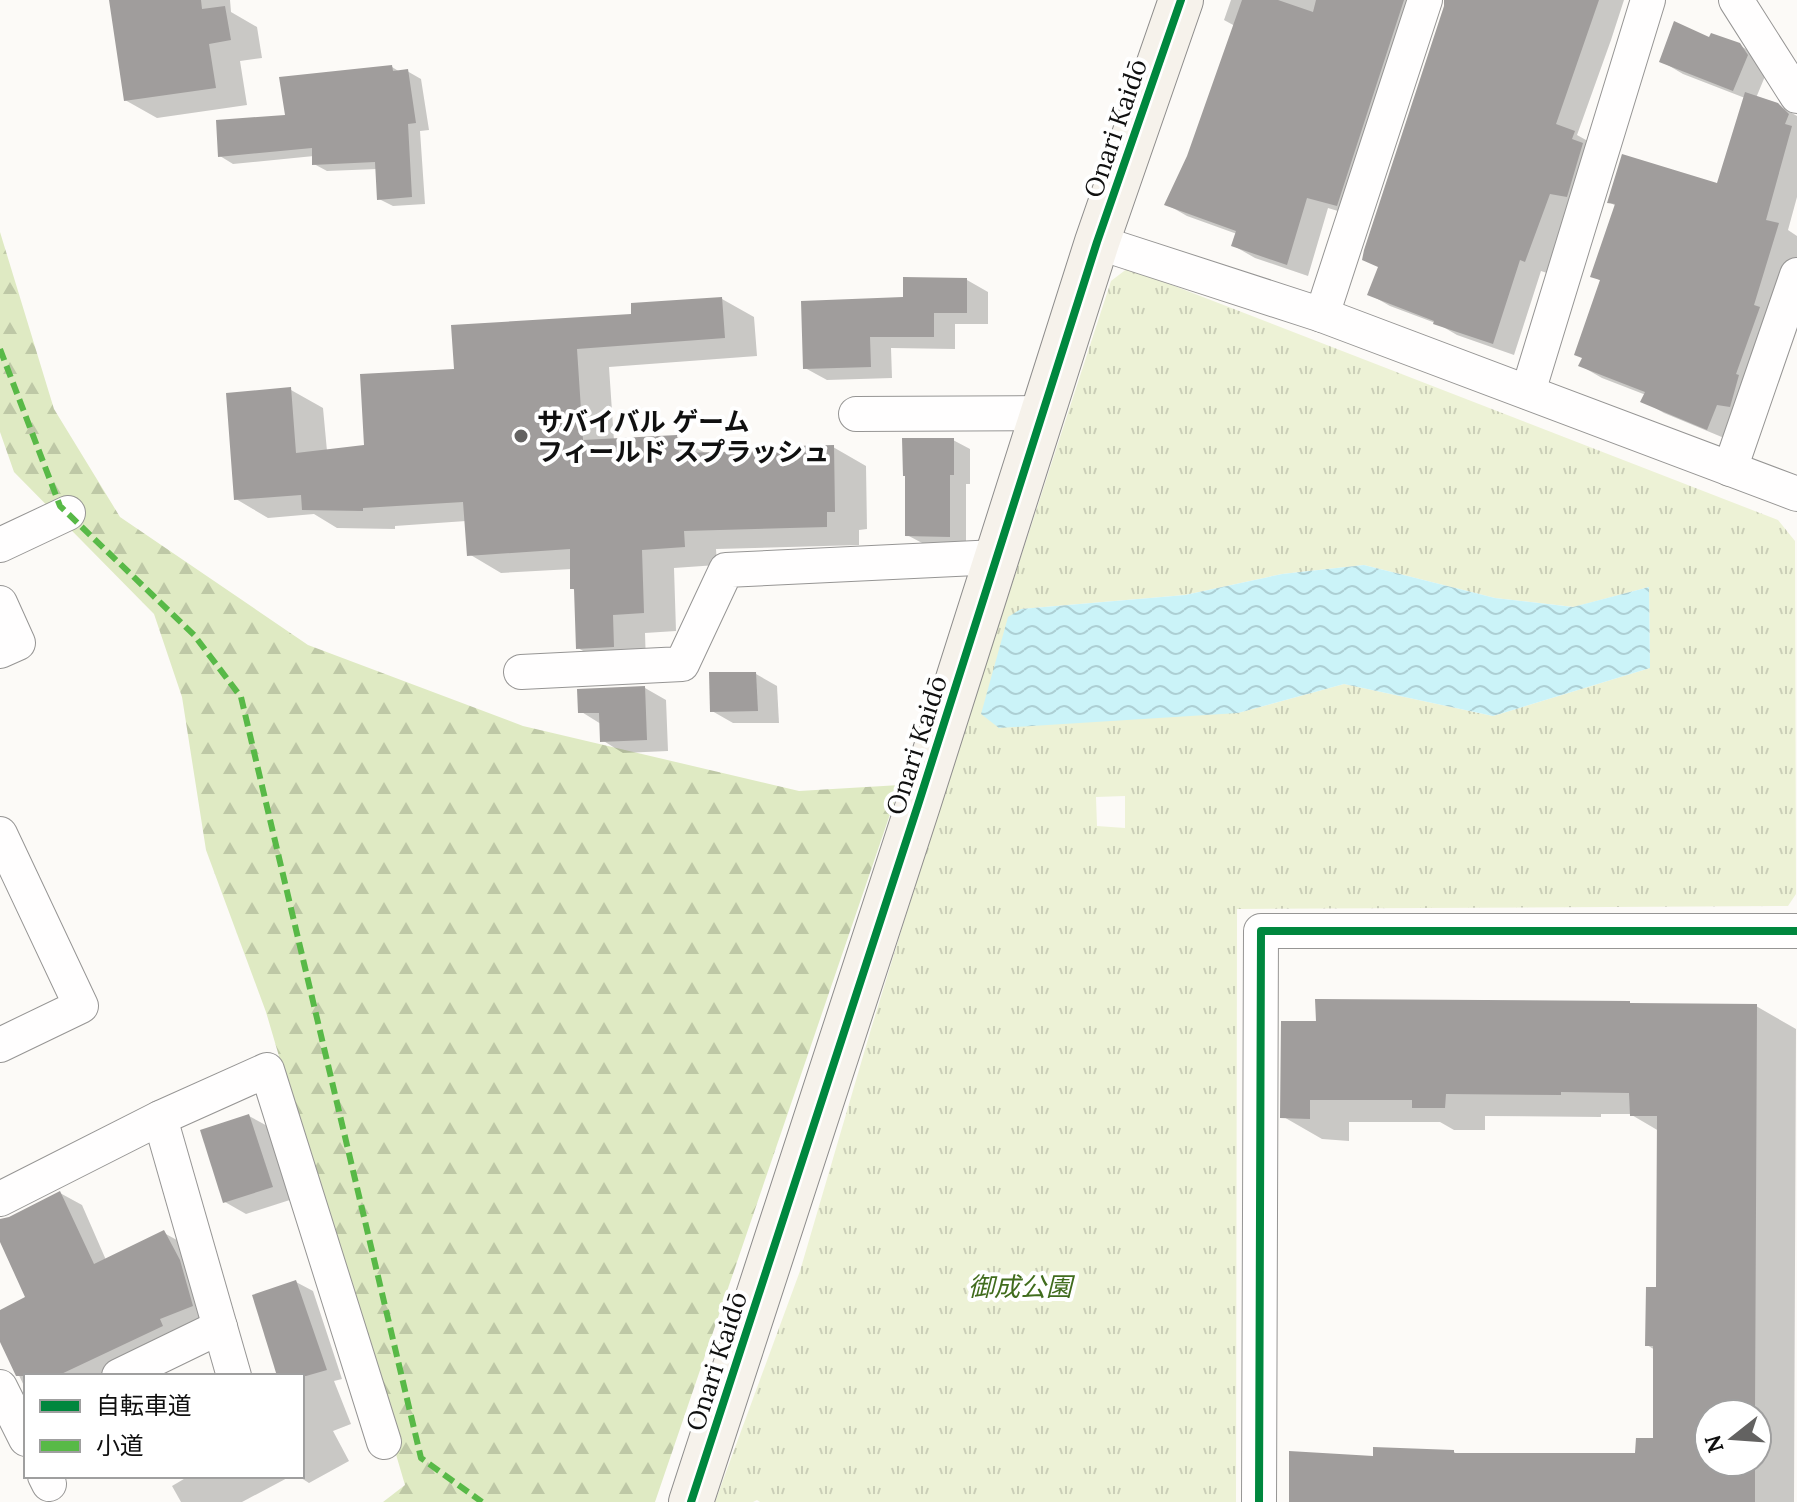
<svg xmlns="http://www.w3.org/2000/svg" width="1797" height="1502" font-family="Lora,'Noto Sans JP',serif">
  <style>
    .forest { fill: url(#forest-firs) }
    .park { fill: url(#park-tufts); fill-rule: evenodd }
    .water { fill: url(#water-waves) }
    .shadow { fill: #0003; fill-rule: evenodd }
    .building { fill: #a09d9c }
    .lines { fill: none; stroke-linecap: round; stroke-linejoin: round }
    .street-casing { stroke: #969594; stroke-width: 36 }
    .secondary-casing { stroke: #8d8c8b; stroke-width: 46 }
    .street { stroke: #fffefe; stroke-width: 34 }
    .secondary { stroke: #f6f2eb; stroke-width: 44 }
    .quiet { stroke: #58b947; stroke-width: 6; stroke-dasharray: 12 6; stroke-linecap: butt }
    .cycleway-casing { stroke: #fff; stroke-width: 13 }
    .cycleway { stroke: #00873e; stroke-width: 8 }
    .poi-dot { fill: #636261; stroke: #fff; stroke-width: 3 }
    .labels { text-anchor: middle; dominant-baseline: central; stroke-width: 8; stroke-linejoin: round; paint-order: stroke }
    .street-label { font-size: 26px; fill: #101010; stroke: #fff }
    .poi-label { font-size: 26px; font-weight: bold; fill: #101010; stroke: #fff; text-anchor: start }
    .park-label { font-size: 26px; font-style: italic; fill: #406c1d; stroke: #fff }
  </style>
  <defs>
    <pattern id="forest-firs" width="22" height="20" patternUnits="userSpaceOnUse" patternTransform="scale(2)"><rect width="22" height="20" fill="#dfeac3"/><path d="M5 1l3.5 6h-7zM16 11l3.5 6h-7z" fill="#bec8a6"/></pattern>
    <pattern id="park-tufts" width="24" height="20" patternUnits="userSpaceOnUse" patternTransform="scale(2)"><rect width="24" height="20" fill="#edf2d6"/><path d="M3 7l-1-3M5 7V3M7 7l1-3M15 17l-1-3M17 17v-4M19 17l1-3" fill="none" stroke="#caceb7"/></pattern>
    <pattern id="water-waves" width="16" height="10" patternUnits="userSpaceOnUse" patternTransform="scale(2)"><rect width="16" height="10" fill="#cbf3f8"/><path d="M0 5q4-4 8 0t8 0" fill="none" stroke="#adcfd4"/></pattern>
  </defs>
  <rect width="100%" height="100%" fill="#fcfaf7"/>
  <!-- forest -->
  <polygon class="forest" points="0,232 54,409 120,517 308,645 523,726 799,791 900,785 655,1502 383,1502 405,1485 266,1012 206,850 182,697 154,614 14,472 0,432"/>
  <!-- park -->
  <path class="park" d="M1128,268L1778,520L1795,541L1796,894L1788,906L1237,909L1236,1502H760L757,1500L753,1502H715L800,1271L871,1029L940,805L1111,281ZM1364,565L1495,598L1574,607L1649,587L1650,668L1493,716L1344,684L1238,713L1021,609L1185,595L1282,574ZM1125,796V828L1097,826L1096,797Z"/>
  <!-- water -->
  <polygon class="water" points="1364,565 1495,598 1573,607 1649,587 1650,668 1493,716 1344,684 1238,713 999,728 981,714 1008,617 1021,609 1185,595 1282,574"/>
  <!-- shadow -->
  <g class="shadow">
    <polygon points="111,0 230,0 231,12 257,27 262,58 240,61 247,105 157,118 125,100"/>
    <polygon points="1231,0 1431,0 1358,217 1328,208 1308,276 1255,258 1234,246 1237,234 1187,216 1166,204 1189,157 1235,26 1224,20"/>
    <polygon points="1446,0 1624,0 1611,40 1577,135 1595,145 1547,273 1541,271 1514,355 1457,335 1438,324 1390,306 1369,294 1380,268"/>
    <polygon points="1711,40 1739,45 1761,58 1768,69 1756,98 1777,105 1797,116 1797,197 1788,230 1797,236 1797,287 1729,440 1664,413 1643,401 1646,395 1602,378 1581,366 1601,281 1593,276 1616,206 1609,202 1719,185 1745,98 1683,74 1661,61"/>
    <polygon points="392,67 400,72 407,71 421,79 429,130 420,131 425,204 393,206 379,199 377,169 327,171 314,164 314,156 233,164 220,156 287,117"/>
    <polygon points="967,280 988,292 988,324 955,324 955,349 891,348 892,378 827,380 805,368 905,299"/>
    <polygon points="722,299 754,317 757,356 609,367 614,441 677,437 707,454 794,451 833,447 866,466 867,529 859,530 859,545 716,549 717,565 674,568 676,631 645,633 646,665 611,667 578,648 576,591 572,588 572,569 501,573 469,554 466,521 395,526 395,529 337,528 314,514 268,518 236,499 291,390 323,408 327,451 366,447 456,371 634,316"/>
    <polygon points="953,440 970,449 970,484 966,484 966,545 924,544 907,535"/>
    <polygon points="756,674 777,686 779,723 733,723 712,711"/>
    <polygon points="645,688 666,700 668,751 623,753 602,740 601,724 580,711"/>
    <path d="M1634,1005L1756,1006L1796,1029L1794,1502H1291L1375,1458L1454,1452L1458,1455H1637L1655,1440V1350L1647,1345L1658,1289L1659,1131L1630,1114H1601V1117L1485,1116V1130H1454L1440,1122H1349V1141L1322,1139L1282,1116L1283,1023ZM1709,1414H1757V1462H1709Z"/>
    <polygon points="249,1116 271,1128 293,1199 246,1214 225,1202"/>
    <polygon points="60,1193 82,1205 106,1260 164,1233 186,1245 213,1318 102,1376 26,1376 26,1390 0,1336 0,1312 28,1298 0,1238 0,1220 10,1219"/>
    <polygon points="296,1282 313,1291 342,1379 334,1381 351,1424 333,1431 349,1461 309,1483 298,1476 302,1476 302,1376 280,1376"/>
    <polygon points="189,1476 291,1476 242,1502 181,1502 172,1486"/>
  </g>
  <!-- building -->
  <g class="building">
    <polygon points="109,0 201,0 202,9 225,6 231,40 209,44 216,88 124,101"/>
    <polygon points="1242,0 1278,0 1313,12 1316,0 1404,0 1337,206 1307,198 1287,265 1231,246 1236,231 1164,205 1187,156"/>
    <polygon points="1444,0 1599,0 1556,124 1575,131 1572,139 1583,143 1567,197 1550,194 1525,262 1520,260 1493,344 1433,324 1434,321 1367,295 1378,267 1362,260 1364,250 1444,6"/>
    <polygon points="1674,21 1709,37 1711,33 1740,43 1748,55 1733,91 1659,62"/>
    <polygon points="392,65 393,71 408,69 416,123 408,124 412,197 377,200 375,162 312,165 312,148 218,157 216,120 285,115 279,77"/>
    <polygon points="1745,92 1778,103 1789,114 1785,124 1792,126 1766,220 1779,223 1754,305 1760,307 1736,374 1739,375 1730,407 1717,405 1707,430 1640,402 1645,392 1578,366 1582,358 1574,355 1600,280 1590,277 1615,204 1607,203 1622,154 1717,183"/>
    <polygon points="903,277 967,278 967,313 934,313 934,337 870,337 871,367 803,369 801,301 903,297"/>
    <polygon points="722,297 725,338 577,349 583,440 677,435 679,453 792,450 792,446 834,445 835,512 827,512 827,527 684,531 685,547 642,550 644,613 613,615 614,647 576,649 574,589 570,589 570,549 467,556 463,502 363,508 363,511 302,510 301,495 234,500 226,393 291,387 296,453 364,445 360,374 454,369 451,325 631,314 631,303"/>
    <polygon points="902,438 954,438 954,475 950,475 950,537 905,536 905,476 903,476"/>
    <polygon points="709,672 756,672 758,711 710,712"/>
    <polygon points="645,686 647,740 600,742 599,713 578,713 577,689"/>
    <polygon points="1315,999 1630,1001 1630,1003 1757,1004 1755,1414 1709,1414 1709,1462 1755,1462 1755,1502 1289,1502 1289,1451 1373,1456 1373,1447 1454,1450 1454,1453 1635,1453 1636,1438 1653,1438 1653,1346 1645,1346 1646,1287 1656,1287 1657,1116 1630,1116 1629,1093 1561,1092 1561,1095 1446,1094 1445,1108 1412,1108 1412,1100 1310,1100 1310,1119 1280,1118 1281,1021 1316,1021"/>
    <polygon points="249,1114 273,1187 223,1203 200,1130"/>
    <polygon points="60,1191 94,1264 164,1230 180,1260 193,1306 160,1319 163,1326 57,1376 16,1376 0,1342 0,1310 25,1297 0,1242 0,1219 9,1217"/>
    <polygon points="296,1280 327,1370 306,1376 277,1376 252,1295"/>
  </g>
  <g class="lines">
    <!-- street casing -->
    <g class="street-casing">
      <g id="street">
        <polyline points="1736,0 1797,96"/>
        <polyline points="1097,242 1322,315 1797,494"/>
        <polyline points="1322,315 1425,0"/>
        <polyline points="1528,392 1648,0"/>
        <polyline points="856,414 1043,413"/>
        <polyline points="1730,469 1797,275"/>
        <polyline points="0,545 68,513"/>
        <polyline points="0,603 18,643 0,651"/>
        <polyline points="521,672 682,664 726,570 997,557"/>
        <polyline points="0,834 81,1006 0,1045"/>
        <polyline points="160,1118 234,1376"/>
        <polyline points="0,1199 160,1118 267,1070 384,1442"/>
        <polyline points="119,1376 220,1327"/>
        <polyline points="0,1387 26,1439"/>
        <polyline points="45,1476 49,1484"/>
        <polyline points="1259,1502 1261,931 1797,931"/>
      </g>
    </g>
    <!-- secondary casing -->
    <g class="secondary-casing">
      <polyline id="secondary" points="691,1502 918,805 1097,242 1181,0"/>
    </g>
    <!-- street -->
    <use href="#street" class="street"/>
    <!-- secondary -->
    <use href="#secondary" class="secondary"/>
    <!-- quiet -->
    <polyline class="quiet" points="0,349 60,506 194,635 241,697 421,1458 482,1502"/>
    <!-- cycleway casing -->
    <g class="cycleway-casing">
      <g id="cycleway">
        <polyline points="691,1502 918,805 1097,242 1181,0"/>
        <polyline points="1259,1502 1261,931 1797,931"/>
      </g>
    </g>
    <!-- cycleway -->
    <use href="#cycleway" class="cycleway"/>
  </g>
  <!-- markers -->
  <circle class="poi-dot" cx="521" cy="436" r="8"/>
  <g class="labels">
    <!-- street labels -->
    <g class="street-label">
      <text transform="translate(1115 128) rotate(-71)">Onari Kaidō</text>
      <text transform="translate(916 745) rotate(-72)">Onari Kaidō</text>
      <text transform="translate(716 1361) rotate(-72)">Onari Kaidō</text>
    </g>
    <!-- poi labels -->
    <g class="poi-label">
      <text x="537" y="421">サバイバル ゲーム<tspan x="537" dy="30">フィールド スプラッシュ</tspan></text>
    </g>
    <!-- park labels -->
    <g class="park-label">
      <text x="1020" y="1286">御成公園</text>
    </g>
  </g>
  <!-- legend -->
  <rect x="24" y="1374" width="280" height="104" fill="#ffffff" stroke="#9f9f9f" stroke-width="2"/>
  <rect x="40" y="1400" width="40" height="12" fill="#00873e" stroke="#9f9f9f" stroke-width="2"/>
  <text x="96" y="1414" font-size="24" fill="#101010">自転車道</text>
  <rect x="40" y="1440" width="40" height="12" fill="#58b947" stroke="#9f9f9f" stroke-width="2"/>
  <text x="96" y="1454" font-size="24" fill="#101010">小道</text>
  <!-- north arrow -->
  <g transform="translate(1733 1438) rotate(253)"><circle r="38" fill="#ffffff" stroke="#9f9f9f" stroke-width="2"/>
  <path d="M0-6L14 30L0 20L-14 30Z" fill="#636261"/>
  <text y="-12" font-size="22" font-weight="bold" text-anchor="middle" fill="#101010">N</text>
  </g>
</svg>
